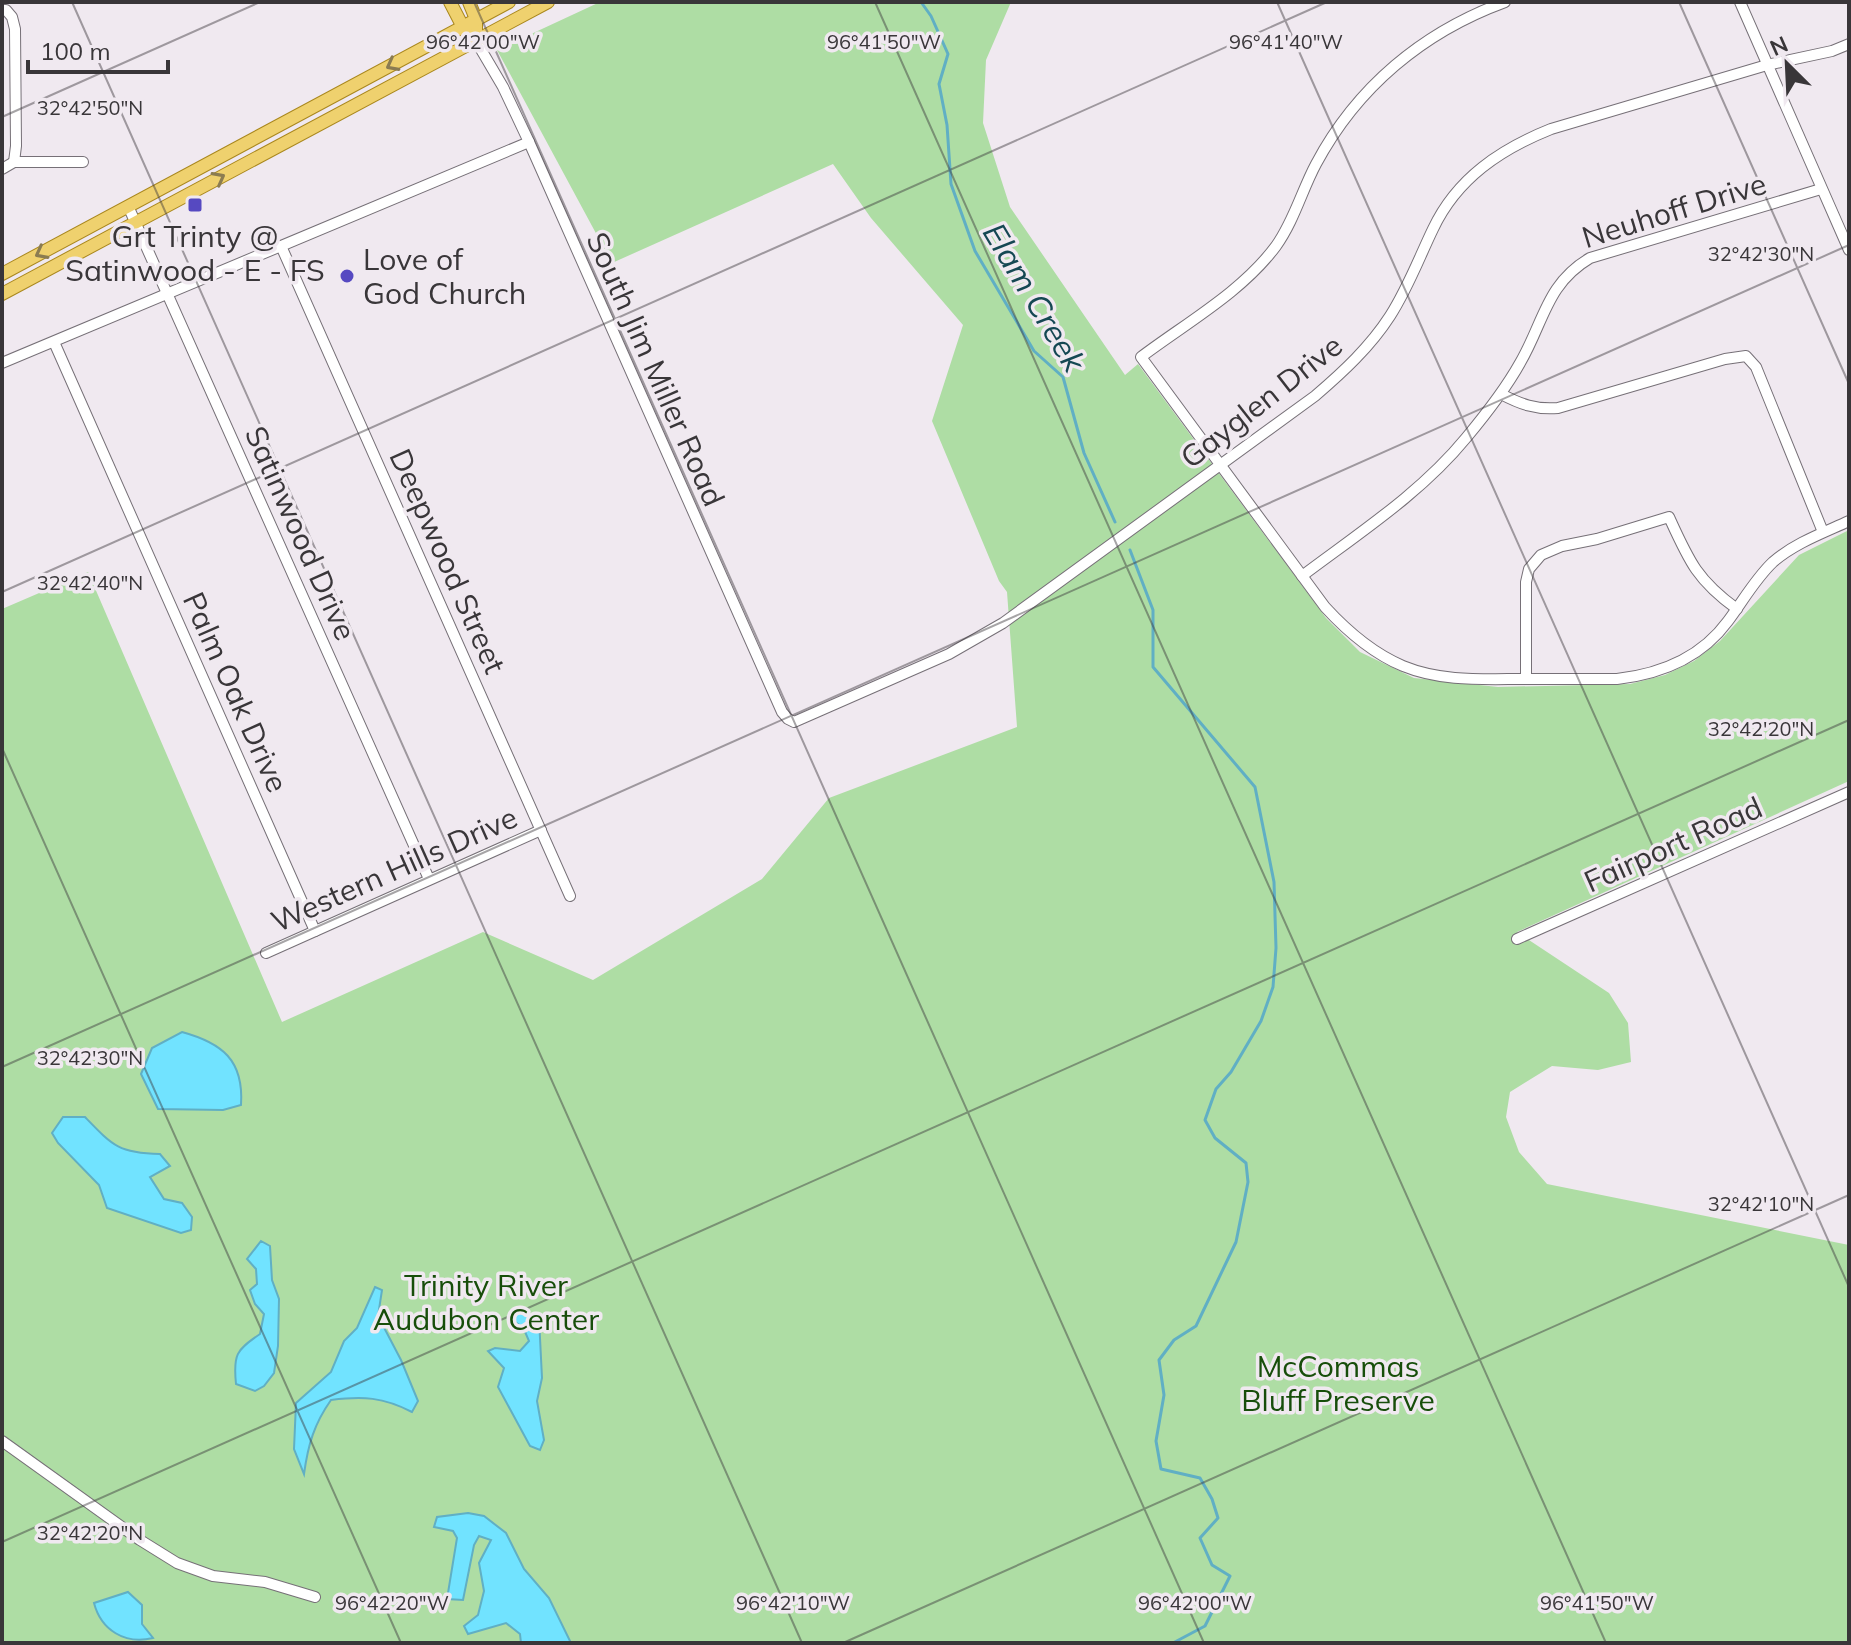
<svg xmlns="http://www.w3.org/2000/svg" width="1851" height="1645" font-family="Mulish,sans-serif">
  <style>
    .green { fill: #aedda4 }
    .water { fill: #71e3ff; stroke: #60afc4; stroke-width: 2 }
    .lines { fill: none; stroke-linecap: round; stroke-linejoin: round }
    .stream { stroke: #60afc4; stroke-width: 3 }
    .minor-casing { stroke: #767077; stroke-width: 12 }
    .major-casing { stroke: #a9871d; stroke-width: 14 }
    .minor { stroke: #fff; stroke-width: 10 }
    .major { stroke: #efd16e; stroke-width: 12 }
    .oneway { stroke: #8b7c51 }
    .ticks { fill: none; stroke: #393639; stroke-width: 2; stroke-opacity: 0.45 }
    .poi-dot { fill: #5649c1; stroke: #f0e9f0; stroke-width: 3 }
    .labels { text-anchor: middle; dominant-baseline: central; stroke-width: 7; stroke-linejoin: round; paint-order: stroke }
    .street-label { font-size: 30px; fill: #393639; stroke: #f0e9f0 }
    .poi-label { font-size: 30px; fill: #393639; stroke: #f0e9f0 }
    .park-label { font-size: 30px; fill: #174e0a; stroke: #f0e9f0 }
    .water-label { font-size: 32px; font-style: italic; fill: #154853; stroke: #f0e9f0 }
    .ticks-label { font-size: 20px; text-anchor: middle; fill: #393639; stroke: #f0e9f0; stroke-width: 7; stroke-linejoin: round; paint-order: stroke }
  </style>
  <rect width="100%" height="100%" fill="#f0e9f0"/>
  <!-- green -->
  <polygon class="green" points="600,2 1011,2 986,60 983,123 1010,207 1125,375 1138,364 1326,618 1360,652 1414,678 1498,687 1630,684 1665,675 1694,661 1720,641 1799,555 1849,530 1849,781 1517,932 1609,993 1628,1023 1631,1062 1598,1070 1552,1066 1510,1092 1506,1117 1519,1152 1547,1184 1849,1245 1849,1643 2,1643 2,609 88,572 282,1022 483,932 593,980 762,879 829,798 1017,727 1007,592 999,581 932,421 963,325 871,218 833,164 612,263 497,50"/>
  <!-- water -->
  <g class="water">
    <path d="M182,1032C222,1043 244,1060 241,1105L223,1110L158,1109L141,1074L152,1048Z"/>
    <path d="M63,1117H85C113,1146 119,1153 160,1154L170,1166L150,1177L164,1199L182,1203L192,1217L191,1230L181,1233L107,1208L99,1185L58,1143L52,1133Z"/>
    <path d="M261,1241L270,1246L272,1280L279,1299L278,1346L274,1373L264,1386L255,1391L236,1384C233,1355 236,1350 260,1334L264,1314L255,1304L250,1290L257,1284L256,1269L247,1259Z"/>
    <path d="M375,1287L382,1290L378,1316L401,1360L418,1401L412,1412C383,1397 363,1396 331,1400C314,1424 308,1445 304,1474L294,1449L296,1403L331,1372L344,1341L357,1328Z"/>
    <polygon points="511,1311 539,1318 542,1378 537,1401 544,1440 540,1450 530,1446 498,1387 504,1368 488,1351 495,1348 520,1351 529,1341 523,1327 508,1318"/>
    <polygon points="468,1513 484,1516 506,1533 524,1569 549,1598 571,1643 521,1643 520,1634 506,1623 468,1634 464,1626 478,1615 484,1591 479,1563 491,1540 479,1536 474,1545 463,1600 447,1599 457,1538 453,1531 434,1527 437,1517"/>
    <path d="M128,1592L142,1605V1624L153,1638C125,1645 101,1630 94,1603Z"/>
  </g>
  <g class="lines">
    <!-- stream -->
    <g class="stream">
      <polyline points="921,2 931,16 948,54 939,84 947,125 951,184 975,251 1034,351 1063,377 1084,453 1115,522"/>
      <polyline points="1130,550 1153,610 1153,667 1255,787 1274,882 1276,948 1273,987 1261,1021 1231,1072 1216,1089 1205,1120 1215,1138 1246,1163 1248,1182 1236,1242 1196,1326 1174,1340 1159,1360 1164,1395 1156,1441 1161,1469 1200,1478 1212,1499 1218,1518 1200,1538 1212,1565 1230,1576 1205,1626 1173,1643"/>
    </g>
    <!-- minor casing -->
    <g class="minor-casing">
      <g id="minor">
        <path d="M1505,2C1423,32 1357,87 1316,164C1302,190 1294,221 1276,246C1242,292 1186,323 1141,357L1325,607C1347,631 1372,653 1403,666C1442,682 1483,679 1525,679C1555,679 1586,679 1617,679C1661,674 1701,658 1728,621C1743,601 1755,579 1773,562C1795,543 1823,533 1849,521"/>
        <polyline points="1740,2 1849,250"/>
        <polyline points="2,10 6,10 12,17 15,29 16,146 14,162"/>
        <path d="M476,41L503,87L529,142L782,712L788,719L794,722L949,654L1003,623L1315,396C1343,372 1370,347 1390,316C1408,288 1419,258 1433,229C1457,178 1501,149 1551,129L1767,65L1832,51L1849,44"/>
        <polyline points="2,169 14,162 83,162"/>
        <polyline points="128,206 429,879"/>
        <polyline points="281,246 570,896"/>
        <polyline points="54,342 315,931"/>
        <polyline points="2,363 529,142"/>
        <path d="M1501,394C1520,404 1536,410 1558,408L1725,359L1746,356L1756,367L1823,532"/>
        <path d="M1302,576C1359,533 1421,493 1466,438C1486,414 1505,390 1520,363C1544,322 1546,284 1590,258L1821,189"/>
        <path d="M1526,679V582L1529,569L1541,555L1562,546L1597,539L1669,517C1689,561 1697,580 1737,609"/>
        <polyline points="1517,939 1849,792"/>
        <polyline points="266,953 541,830"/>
        <polyline points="2,1441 140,1540 177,1563 213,1576 265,1582 315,1597"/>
      </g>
    </g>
    <!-- major casing -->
    <g class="major-casing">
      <g id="major">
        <polyline points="450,2 465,31"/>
        <polyline points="469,2 476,19 476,41"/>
        <polyline points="2,274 509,2"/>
        <polyline points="2,294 548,2"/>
      </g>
    </g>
    <!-- minor -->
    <use href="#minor" class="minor"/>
    <!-- major -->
    <use href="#major" class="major"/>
  </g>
  <!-- one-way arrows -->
  <defs><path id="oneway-chevron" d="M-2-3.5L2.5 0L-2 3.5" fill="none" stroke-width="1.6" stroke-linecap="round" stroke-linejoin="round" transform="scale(2)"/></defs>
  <g class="oneway">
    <use href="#oneway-chevron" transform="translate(392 65) rotate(152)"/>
    <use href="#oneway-chevron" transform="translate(219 178) rotate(-28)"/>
    <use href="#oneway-chevron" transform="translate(41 253) rotate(152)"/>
  </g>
  <!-- ticks -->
  <path class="ticks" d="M72,2L802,1643M474,2L1204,1643M875,2L1606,1643M1277,2L1849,1287M1679,2L1849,384M2,117L260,2M2,592L1327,2M2,748L401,1643M2,1067L1849,245M2,1542L1849,720M843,1643L1849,1195"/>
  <!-- markers -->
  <g class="poi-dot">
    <rect x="187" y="197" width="16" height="16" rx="4"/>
    <circle cx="347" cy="276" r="8"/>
  </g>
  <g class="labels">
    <!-- street labels -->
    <g class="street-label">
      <text transform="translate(1674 210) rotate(-17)">Neuhoff Drive</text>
      <text transform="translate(656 369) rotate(66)">South Jim Miller Road</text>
      <text transform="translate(1261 401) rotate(-38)">Gayglen Drive</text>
      <text transform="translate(301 533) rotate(66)">Satinwood Drive</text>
      <text transform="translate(448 561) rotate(66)">Deepwood Street</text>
      <text transform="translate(236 692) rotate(66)">Palm Oak Drive</text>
      <text transform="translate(1673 844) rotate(-24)">Fairport Road</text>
      <text transform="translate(394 869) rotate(-24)">Western Hills Drive</text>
    </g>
    <!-- poi labels -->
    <g class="poi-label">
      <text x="195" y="236">Grt Trinty @<tspan x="195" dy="34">Satinwood - E - FS</tspan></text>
      <text x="363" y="259" text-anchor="start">Love of<tspan x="363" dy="34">God Church</tspan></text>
    </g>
    <!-- park labels -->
    <g class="park-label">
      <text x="486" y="1285">Trinity River<tspan x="486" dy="34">Audubon Center</tspan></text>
      <text x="1338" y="1366">McCommas<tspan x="1338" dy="34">Bluff Preserve</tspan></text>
    </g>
    <!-- water labels -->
    <g class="water-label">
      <text transform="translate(1035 297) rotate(59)">Elam Creek</text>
    </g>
  </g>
  <g class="ticks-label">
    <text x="483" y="49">96°42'00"W</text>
    <text x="884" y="49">96°41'50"W</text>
    <text x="1286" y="49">96°41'40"W</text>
    <text x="90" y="115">32°42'50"N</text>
    <text x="1761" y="261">32°42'30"N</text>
    <text x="90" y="590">32°42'40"N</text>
    <text x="1761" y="736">32°42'20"N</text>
    <text x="90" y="1065">32°42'30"N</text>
    <text x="1761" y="1211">32°42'10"N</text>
    <text x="90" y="1540">32°42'20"N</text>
    <text x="392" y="1610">96°42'20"W</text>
    <text x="793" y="1610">96°42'10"W</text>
    <text x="1195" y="1610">96°42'00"W</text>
    <text x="1597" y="1610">96°41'50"W</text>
  </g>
  <!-- border -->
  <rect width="1851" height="1645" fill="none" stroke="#393639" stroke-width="8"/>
  <!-- north arrow -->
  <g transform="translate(1787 64) rotate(336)" stroke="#f0e9f0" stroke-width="6" paint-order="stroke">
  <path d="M0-6L14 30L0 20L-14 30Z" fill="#393639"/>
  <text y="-12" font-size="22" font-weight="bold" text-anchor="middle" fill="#393639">N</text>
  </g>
  <!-- scale -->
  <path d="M28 60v12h140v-12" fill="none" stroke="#393639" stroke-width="4"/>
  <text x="40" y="60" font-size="24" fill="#393639" stroke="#f0e9f0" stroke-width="6" paint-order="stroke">100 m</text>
</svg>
